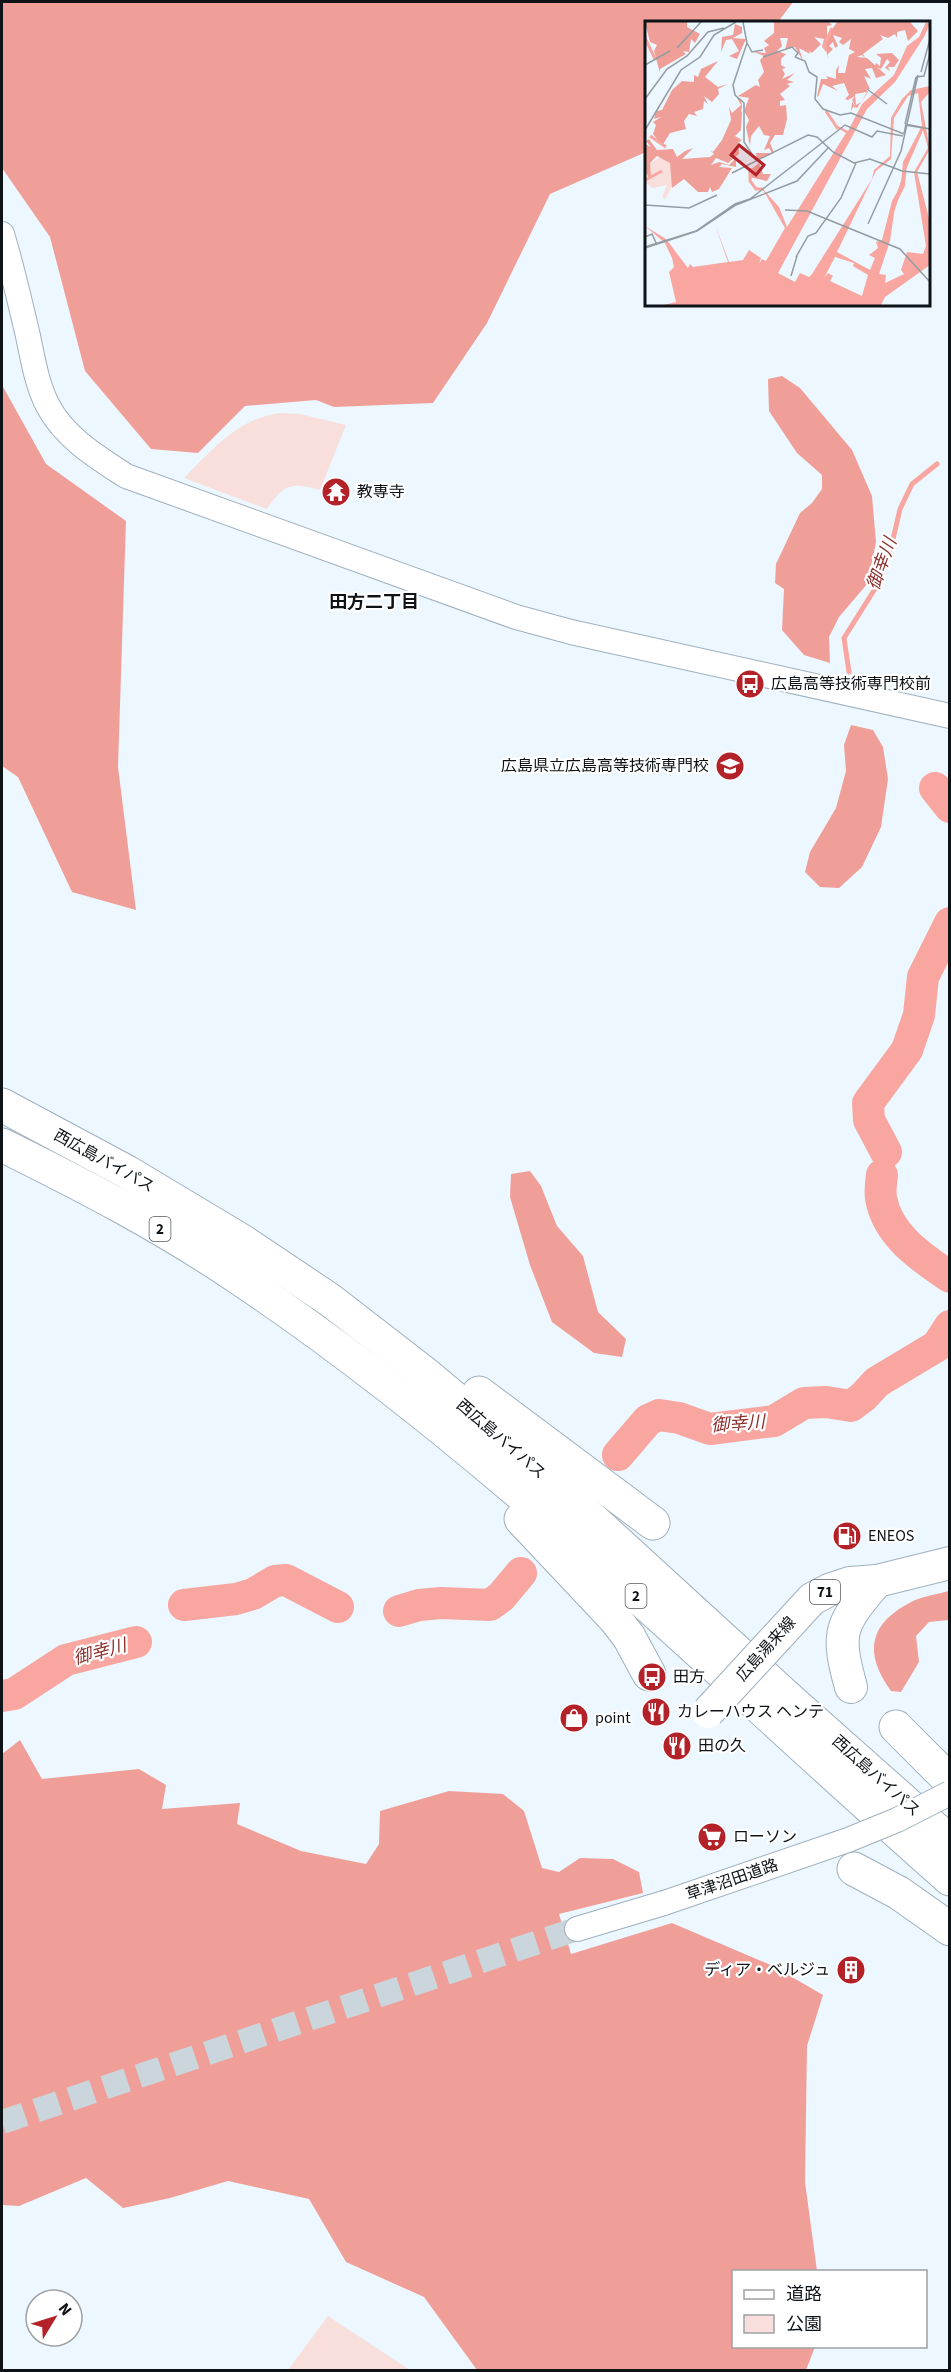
<svg xmlns="http://www.w3.org/2000/svg" width="951" height="2372" font-family="'Source Sans 3','Noto Sans JP',sans-serif">
  <style>
    .green { fill: #f8dfdc }
    .forest { fill: #f09f98 }
    .lines { fill: none; stroke-linecap: round; stroke-linejoin: round }
    .stream { stroke: #f8a69f; stroke-width: 5 }
    .river { stroke: #f8a69f; stroke-width: 32 }
    .tertiary-tunnel { stroke: #cbd5dc; stroke-width: 24; stroke-dasharray: 24 12; stroke-linecap: butt }
    .tertiary-casing { stroke: #9eb0bc; stroke-width: 26 }
    .primary-casing { stroke: #9eb0bc; stroke-width: 34 }
    .motorway-casing { stroke: #9eb0bc; stroke-width: 35 }
    .tertiary { stroke: #fff; stroke-width: 24 }
    .primary { stroke: #fff; stroke-width: 32 }
    .motorway { stroke: #fff; stroke-width: 33 }
    .tertiary-bridge-casing { stroke: #9eb0bc; stroke-width: 26; stroke-linecap: butt }
    .primary-bridge-casing { stroke: #9eb0bc; stroke-width: 34; stroke-linecap: butt }
    .tertiary-bridge { stroke: #fff; stroke-width: 24 }
    .primary-bridge { stroke: #fff; stroke-width: 32 }
    .labels { text-anchor: middle; dominant-baseline: central; stroke-width: 4.5; stroke-linejoin: round; paint-order: stroke }
    .shield { fill: #fff; stroke: #565a5d; stroke-width: 1.5 }
    .shield-label { font-size: 15px; font-weight: bold; fill: #0d1317 }
    .poi-label { font-size: 16px; fill: #0d1317; stroke: #fff; text-anchor: start }
    .street-label { font-size: 16px; fill: #0d1317; stroke: #fff }
    .water-label { font-size: 18px; font-style: italic; fill: #8c2e2c; stroke: #fff }
    .neighbourhood-label { font-size: 18px; font-weight: bold; fill: #0d1317; stroke: #fff }
    .inset-river { fill: none; stroke: #f8a69f; stroke-width: 3 }
    .inset-road { fill: none; stroke: #939ca2; stroke-width: 1.5 }
    .view { fill: #b32228; fill-opacity: 0.15; stroke: #b32228; stroke-width: 3 }
    .inset-edge { fill: none; stroke: #0d1317; stroke-width: 3 }
  </style>
  <rect width="100%" height="100%" fill="#ecf7ff"/>
  <!-- green -->
  <g class="green">
    <path d="M280,413L300,414L346,425L320,490C291,482 284,484 267,509L184,478C212,450 238,418 280,413Z"/>
    <polygon points="328,2316 410,2370 288,2370"/>
  </g>
  <!-- forest -->
  <g class="forest">
    <polygon points="2,2 793,2 778,22 646,22 646,152 550,194 487,323 433,403 334,407 316,400 245,406 198,453 151,449 85,371 50,237 2,168"/>
    <polygon points="782,376 800,388 852,450 872,496 876,542 868,583 839,617 829,637 830,663 804,655 782,630 784,589 775,583 776,564 800,513 812,503 822,489 822,475 797,453 769,411 768,379"/>
    <polygon points="2,385 46,464 126,521 118,767 136,910 72,892 18,777 2,766"/>
    <polygon points="851,725 873,730 883,747 888,779 881,827 862,867 839,888 820,887 805,872 810,852 836,808 846,771 844,745"/>
    <polygon points="530,1171 541,1186 557,1226 583,1256 598,1312 626,1339 622,1357 594,1353 552,1322 530,1265 510,1197 511,1174"/>
    <path d="M949,1591V1620L929,1622L916,1636L919,1662L901,1692L891,1691C863,1652 869,1623 913,1601C924,1596 938,1594 949,1591Z"/>
    <polygon points="20,1740 42,1779 139,1769 166,1785 162,1809 240,1803 237,1824 301,1851 366,1864 379,1844 380,1811 449,1791 503,1794 524,1811 542,1868 559,1872 580,1858 613,1859 639,1872 643,1893 559,1914 571,1954 672,1923 773,1966 823,1995 807,2046 805,2182 817,2271 734,2272 734,2346 815,2347 806,2370 477,2370 424,2297 346,2262 309,2199 228,2181 170,2198 123,2208 86,2178 19,2206 2,2205 2,1754"/>
  </g>
  <g class="lines">
    <!-- stream -->
    <polyline class="stream" points="849,672 844,638 878,584 890,552 900,509 912,484 937,464"/>
    <!-- river -->
    <g class="river">
      <polyline points="935,788 950,807"/>
      <polyline points="886,1152 869,1120 868,1103 907,1050 919,1015 923,977 950,923"/>
      <path d="M882,1175C881,1182 880,1191 881,1198C887,1235 922,1258 950,1277"/>
      <polyline points="618,1455 648,1420 659,1415 679,1418 710,1429 774,1421 804,1403 826,1402 851,1406 863,1397 877,1382 937,1346 950,1326"/>
      <polyline points="184,1605 236,1599 253,1594 275,1581 286,1580 338,1607"/>
      <polyline points="399,1611 419,1605 441,1603 490,1605 501,1597 521,1573"/>
      <polyline points="2,1696 14,1694 66,1660 136,1642"/>
    </g>
    <!-- tertiary-tunnel -->
    <polyline class="tertiary-tunnel" points="2,2122 577,1929"/>
    <!-- tertiary casing -->
    <g class="tertiary-casing">
      <g id="tertiary">
        <path d="M2,234C12,267 20,302 28,336C33,360 37,385 48,406C65,438 97,457 126,476L516,617L571,632L950,716"/>
        <polyline points="577,1929 664,1903"/>
      </g>
    </g>
    <!-- primary casing -->
    <g class="primary-casing">
      <g id="primary">
        <polyline points="778,1636 812,1599 829,1590 850,1583 877,1581 950,1563"/>
        <path d="M851,1687C835,1630 841,1624 877,1581"/>
      </g>
    </g>
    <!-- motorway casing -->
    <g class="motorway-casing">
      <g id="motorway">
        <polyline points="2,1105 127,1172 242,1241 330,1300 423,1372 521,1454 791,1701 950,1842"/>
        <path d="M2,1145C83,1185 164,1227 239,1278C497,1451 717,1674 950,1879"/>
        <polyline points="479,1393 653,1523"/>
        <polyline points="521,1519 616,1620 629,1637 649,1674"/>
        <polyline points="896,1727 950,1781"/>
        <polyline points="854,1869 899,1893 950,1929"/>
      </g>
    </g>
    <!-- tertiary -->
    <use href="#tertiary" class="tertiary"/>
    <!-- primary -->
    <use href="#primary" class="primary"/>
    <!-- motorway -->
    <use href="#motorway" class="motorway"/>
    <!-- tertiary-bridge casing -->
    <g class="tertiary-bridge-casing">
      <polyline id="tertiary-bridge" points="664,1903 848,1840 897,1820 950,1793"/>
    </g>
    <!-- primary-bridge casing -->
    <g class="primary-bridge-casing">
      <polyline id="primary-bridge" points="708,1712 778,1636"/>
    </g>
    <!-- tertiary-bridge -->
    <use href="#tertiary-bridge" class="tertiary-bridge"/>
    <!-- primary-bridge -->
    <use href="#primary-bridge" class="primary-bridge"/>
  </g>
  <!-- icons -->
  <defs>
    <g id="temple-disc" transform="scale(1.5)"><circle r="9.5" fill="#b32228" stroke="#fff"/><path d="M0-6L5-2H3V0L6.5 2.5H4V6H1.5V3h-3V6H-4V2.5H-6.5L-3 0V-2H-5Z" fill="#fff"/></g>
    <g id="bus-disc" transform="scale(1.5)"><circle r="9.5" fill="#b32228" stroke="#fff"/><path d="M-5-6H5V4H4V6H2V4H-2V6H-4V4H-5ZM-3.5-4V0h7V-4ZM-3.5 1.2v1.5H-2V1.2ZM2 1.2v1.5H3.5V1.2Z" fill="#fff"/></g>
    <g id="school-disc" transform="scale(1.5)"><circle r="9.5" fill="#b32228" stroke="#fff"/><path d="M0-5L7-2L0 1L-7-2ZM-4 1L0 2.5L4 1V4Q0 6-4 4Z" fill="#fff"/></g>
    <g id="fuel-disc" transform="scale(1.5)"><circle r="9.5" fill="#b32228" stroke="#fff"/><path d="M-5.5-6h7V0h2V4h1.3V-2.5L3-4.5l.8-.8L6-3V5H2.5V1h-1V6h-7ZM-4.2-4.7v3.2H.2V-4.7Z" fill="#fff"/></g>
    <g id="restaurant-disc" transform="scale(1.5)"><circle r="9.5" fill="#b32228" stroke="#fff"/><path d="M-5-6h1v4h1v-4h1v4h1v-4h1v5L-1.5 .5V6h-2V.5L-5-1ZM5-6V6H3V1.5H1.5Q1.5-4 5-6Z" fill="#fff"/></g>
    <g id="shop-disc" transform="scale(1.5)"><circle r="9.5" fill="#b32228" stroke="#fff"/><path d="M-5-2.5h2.3a2.7 3.5 0 0 1 5.4 0H5L5.5 6h-11ZM-1.5-2.5h3a1.5 2.3 0 0 0-3 0Z" fill="#fff"/></g>
    <g id="supermarket-disc" transform="scale(1.5)"><circle r="9.5" fill="#b32228" stroke="#fff"/><path d="M-6-5.5h2.5l.6 2H6L4.5 2H-2.5L-4.4-4H-6ZM-1.5 3.2a1.3 1.3 0 1 0 .1 0ZM3 3.2a1.3 1.3 0 1 0 .1 0Z" fill="#fff"/></g>
    <g id="building-disc" transform="scale(1.5)"><circle r="9.5" fill="#b32228" stroke="#fff"/><path d="M-4-6H4V6H1V3H-1V6H-4ZM-2.5-4.3h1.7v1.8h-1.7ZM.8-4.3h1.7v1.8H.8ZM-2.5-1h1.7V.8h-1.7ZM.8-1h1.7V.8H.8Z" fill="#fff"/></g>
  </defs>
  <g fill-rule="evenodd">
    <use href="#temple-disc" x="336" y="492"/>
    <use href="#bus-disc" x="750" y="684"/>
    <use href="#school-disc" x="730" y="766"/>
    <use href="#fuel-disc" x="847" y="1536"/>
    <use href="#bus-disc" x="652" y="1677"/>
    <use href="#restaurant-disc" x="656" y="1712"/>
    <use href="#shop-disc" x="574" y="1718"/>
    <use href="#restaurant-disc" x="677" y="1746"/>
    <use href="#supermarket-disc" x="712" y="1837"/>
    <use href="#building-disc" x="851" y="1970"/>
  </g>
  <g class="labels">
    <!-- shield labels -->
    <g class="shield">
      <rect x="149.5" y="1217" width="21" height="24" rx="4.5"/>
      <rect x="810" y="1580" width="30" height="24" rx="4.5"/>
      <rect x="625.5" y="1584" width="21" height="24" rx="4.5"/>
    </g>
    <g class="shield-label">
      <text x="160" y="1229">2</text>
      <text x="825" y="1592">71</text>
      <text x="636" y="1596">2</text>
    </g>
    <!-- poi labels -->
    <g class="poi-label">
      <text x="357" y="492">教専寺</text>
      <text x="771" y="684">広島高等技術専門校前</text>
      <text x="709" y="766" text-anchor="end">広島県立広島高等技術専門校</text>
      <text x="868" y="1536">ENEOS</text>
      <text x="673" y="1677">田方</text>
      <text x="677" y="1712">カレーハウス ヘンテ</text>
      <text x="595" y="1718">point</text>
      <text x="698" y="1746">田の久</text>
      <text x="733" y="1837">ローソン</text>
      <text x="830" y="1970" text-anchor="end">ディア・ベルジュ</text>
    </g>
    <!-- street labels -->
    <g class="street-label">
      <text transform="translate(104 1161) rotate(29)">西広島バイパス</text>
      <text transform="translate(501 1439) rotate(41)">西広島バイパス</text>
      <text transform="translate(766 1649) rotate(-48)">広島湯来線</text>
      <text transform="translate(876 1776) rotate(42)">西広島バイパス</text>
      <text transform="translate(732 1880) rotate(-19)">草津沼田道路</text>
    </g>
    <!-- water labels -->
    <g class="water-label">
      <text transform="translate(882 564) rotate(-70)">御幸川</text>
      <text transform="translate(738 1424) rotate(-4)">御幸川</text>
      <text transform="translate(100 1652) rotate(-15)">御幸川</text>
    </g>
    <!-- neighbourhood labels -->
    <g class="neighbourhood-label">
      <text x="374" y="602">田方二丁目</text>
    </g>
  </g>
  <!-- overview -->
  <g transform="translate(645 21)">
    <rect width="285" height="285" fill="#ecf7ff"/>
    <path d="M15,136L25,142L28,164L20,178L17,176L22,164L8,167L0,162L6,156L4,143Z" fill="#f8dfdc"/>
    <path d="M0,1H42V6L55,13L50,22L46,18L44,31L38,30L41,33L15,48V52L9,30L12,24L5,21ZM129,1H184L187,4L182,5V16L192,1H265L273,10L263,20L260,9L252,11V17L250,13L243,17L235,14L238,18L218,33L220,37L217,34L212,36L222,37L241,54L231,57L227,47L220,48L226,58L219,55L225,68H221L223,71L217,80L222,71L210,73L211,84L216,81L212,87L208,86L206,90L207,81L211,86L207,79L210,75L203,79L200,78L204,74L199,62L187,65L193,70L178,63L173,76L179,82L172,75L176,58H183L181,55L191,58V49L194,44L193,52H200L204,34L210,31L204,28L206,18L198,24L194,21L197,17L188,14L193,25L190,27L188,21L184,25L188,28L182,34L184,39L182,35L181,23L180,29L177,26L179,18L169,16L176,23L167,32L164,30L165,33L154,27L158,40L150,26L140,29L143,17H135L137,25L132,30L141,33L136,38V44L141,47L137,48L140,53L137,58L150,52L142,59L149,61L142,63L145,65L135,73L140,79L135,80V85L141,84L142,98L138,114H130L125,122L129,132L112,139L111,132H127L124,127L119,129L125,115L119,114L114,105L106,115L105,125L101,106L104,99L99,90L104,77L93,75L111,64L115,66L113,59L119,51L115,39L119,35L109,31L121,32L119,27L124,24L119,20L129,12ZM90,3L97,6V12L88,17L101,18L92,38L84,35L94,30L87,18L81,19L76,31L77,16L88,14ZM247,32L254,39L249,46H243L245,50L240,47L245,41L242,38L236,48L230,45L231,42L235,45L236,37L231,33ZM73,40L60,56L73,66L83,63L73,68L74,73L67,81L59,75L63,83L59,80L58,88L49,91L52,95L44,93L39,100L41,108L25,112L17,125L8,113L11,104L8,101L16,96L9,98L11,90L17,89L27,69L37,60L49,61V54L53,56L56,48ZM92,77L96,78L97,86L96,90L97,91L96,109L90,115L97,119L93,122L94,133L83,142L71,137L66,144L74,141L84,144L90,138L97,140H91V146L77,143L74,146L87,147L74,168L67,171L65,166L63,171H53L39,158L27,167L25,142L12,135L5,142L6,157L0,161L4,157L0,150V123L6,126L1,120L4,118L12,129L28,128L32,136L40,130L48,127L37,138L65,136L69,133L65,129L68,131L77,119L86,99L84,86L87,92L96,84ZM114,142L118,153H126L122,160L104,156L105,149Z" fill="#f09f98"/>
    <path d="M281,1L285,3L279,16L250,61L222,88L133,252L150,261L155,252L164,256L167,253L227,158L229,149L245,135L246,97L257,78L266,69L285,65V71L276,81L285,128L272,151L285,201V244L240,276L236,284H19L31,281L24,251L29,246L27,237L20,222L0,205L21,218L43,247L45,243L48,246L83,241L69,201L84,241L98,239L104,229L116,237L114,243L117,238L121,240L140,207L117,167L134,186L142,206L201,112L193,107L192,106L191,104L203,110L217,83L249,54L262,25L274,16ZM273,72L277,105L258,141L256,164L247,180L237,219L231,221L233,227L224,234L230,237L225,249L192,231L231,150L246,138L249,97L263,75ZM278,109L283,127L269,151L281,225L278,233L262,231L256,249L259,253L240,262L241,254L234,253L245,220L250,185L260,165L262,141ZM190,236L209,242L208,245L223,254L217,275L185,260L188,255L183,252L179,257Z" fill="#f8a69f" fill-rule="evenodd"/>
    <path class="inset-river" d="M0,17L10,38M182,30L179,25L187,7M181,90L193,108M5,115L21,126M105,147V160L111,168H119M260,147L277,108M0,159L17,150M239,218L260,152M217,284L238,226"/>
    <path class="inset-road" d="M98,1L102,22L88,64L90,74L99,82V121L111,139M102,22L107,31L118,29M32,27L56,1M118,36L147,26L153,32L150,36M150,36L160,40L164,51L172,56L170,78L178,88L195,94L206,92L259,113L261,103M0,44L25,30M276,51L285,18M271,56L279,55L285,32M222,68L242,83M0,78L22,48L42,35L63,11L79,7M260,103L271,56M260,103L285,108M260,104L285,108M0,109L36,49L55,36L69,14L91,1M236,142L257,150L285,153M87,152L163,114L172,116L188,131L209,142L225,138L241,144M0,184L44,187L72,174M140,189L162,190L255,228L285,261M223,203L256,130L273,54M0,216L7,213L12,224M0,226L51,210L90,183L105,178L200,104L227,116L232,110L258,115M0,227L52,210L91,184L152,160L184,126M151,236L163,215L171,212L196,177L211,142M146,255L152,235"/>
    <path class="view" d="M94,124L119,144L111,154L86,134Z"/>
    <rect width="285" height="285" class="inset-edge"/>
  </g>
  <!-- border -->
  <rect width="951" height="2372" fill="none" stroke="#0d1317" stroke-width="6"/>
  <!-- legend -->
  <rect x="732" y="2270" width="195" height="78" fill="#ffffff" stroke="#9ea1a2" stroke-width="1.5"/>
  <rect x="744" y="2290" width="30" height="9" fill="#ffffff" stroke="#9ea1a2" stroke-width="1.5"/>
  <text x="786" y="2300" font-size="18" fill="#0d1317">道路</text>
  <rect x="744" y="2315" width="30" height="18" fill="#f8dfdc" stroke="#9ea1a2" stroke-width="1.5"/>
  <text x="786" y="2330" font-size="18" fill="#0d1317">公園</text>
  <!-- north arrow -->
  <g transform="translate(54 2318) rotate(52)"><circle r="28" fill="#ffffff" stroke="#9ea1a2" stroke-width="1.5"/>
  <path d="M0-4.5L10 22L0 15L-10 22Z" fill="#b32228"/>
  <text y="-9" font-size="16" font-weight="bold" text-anchor="middle" fill="#0d1317">N</text>
  </g>
</svg>
